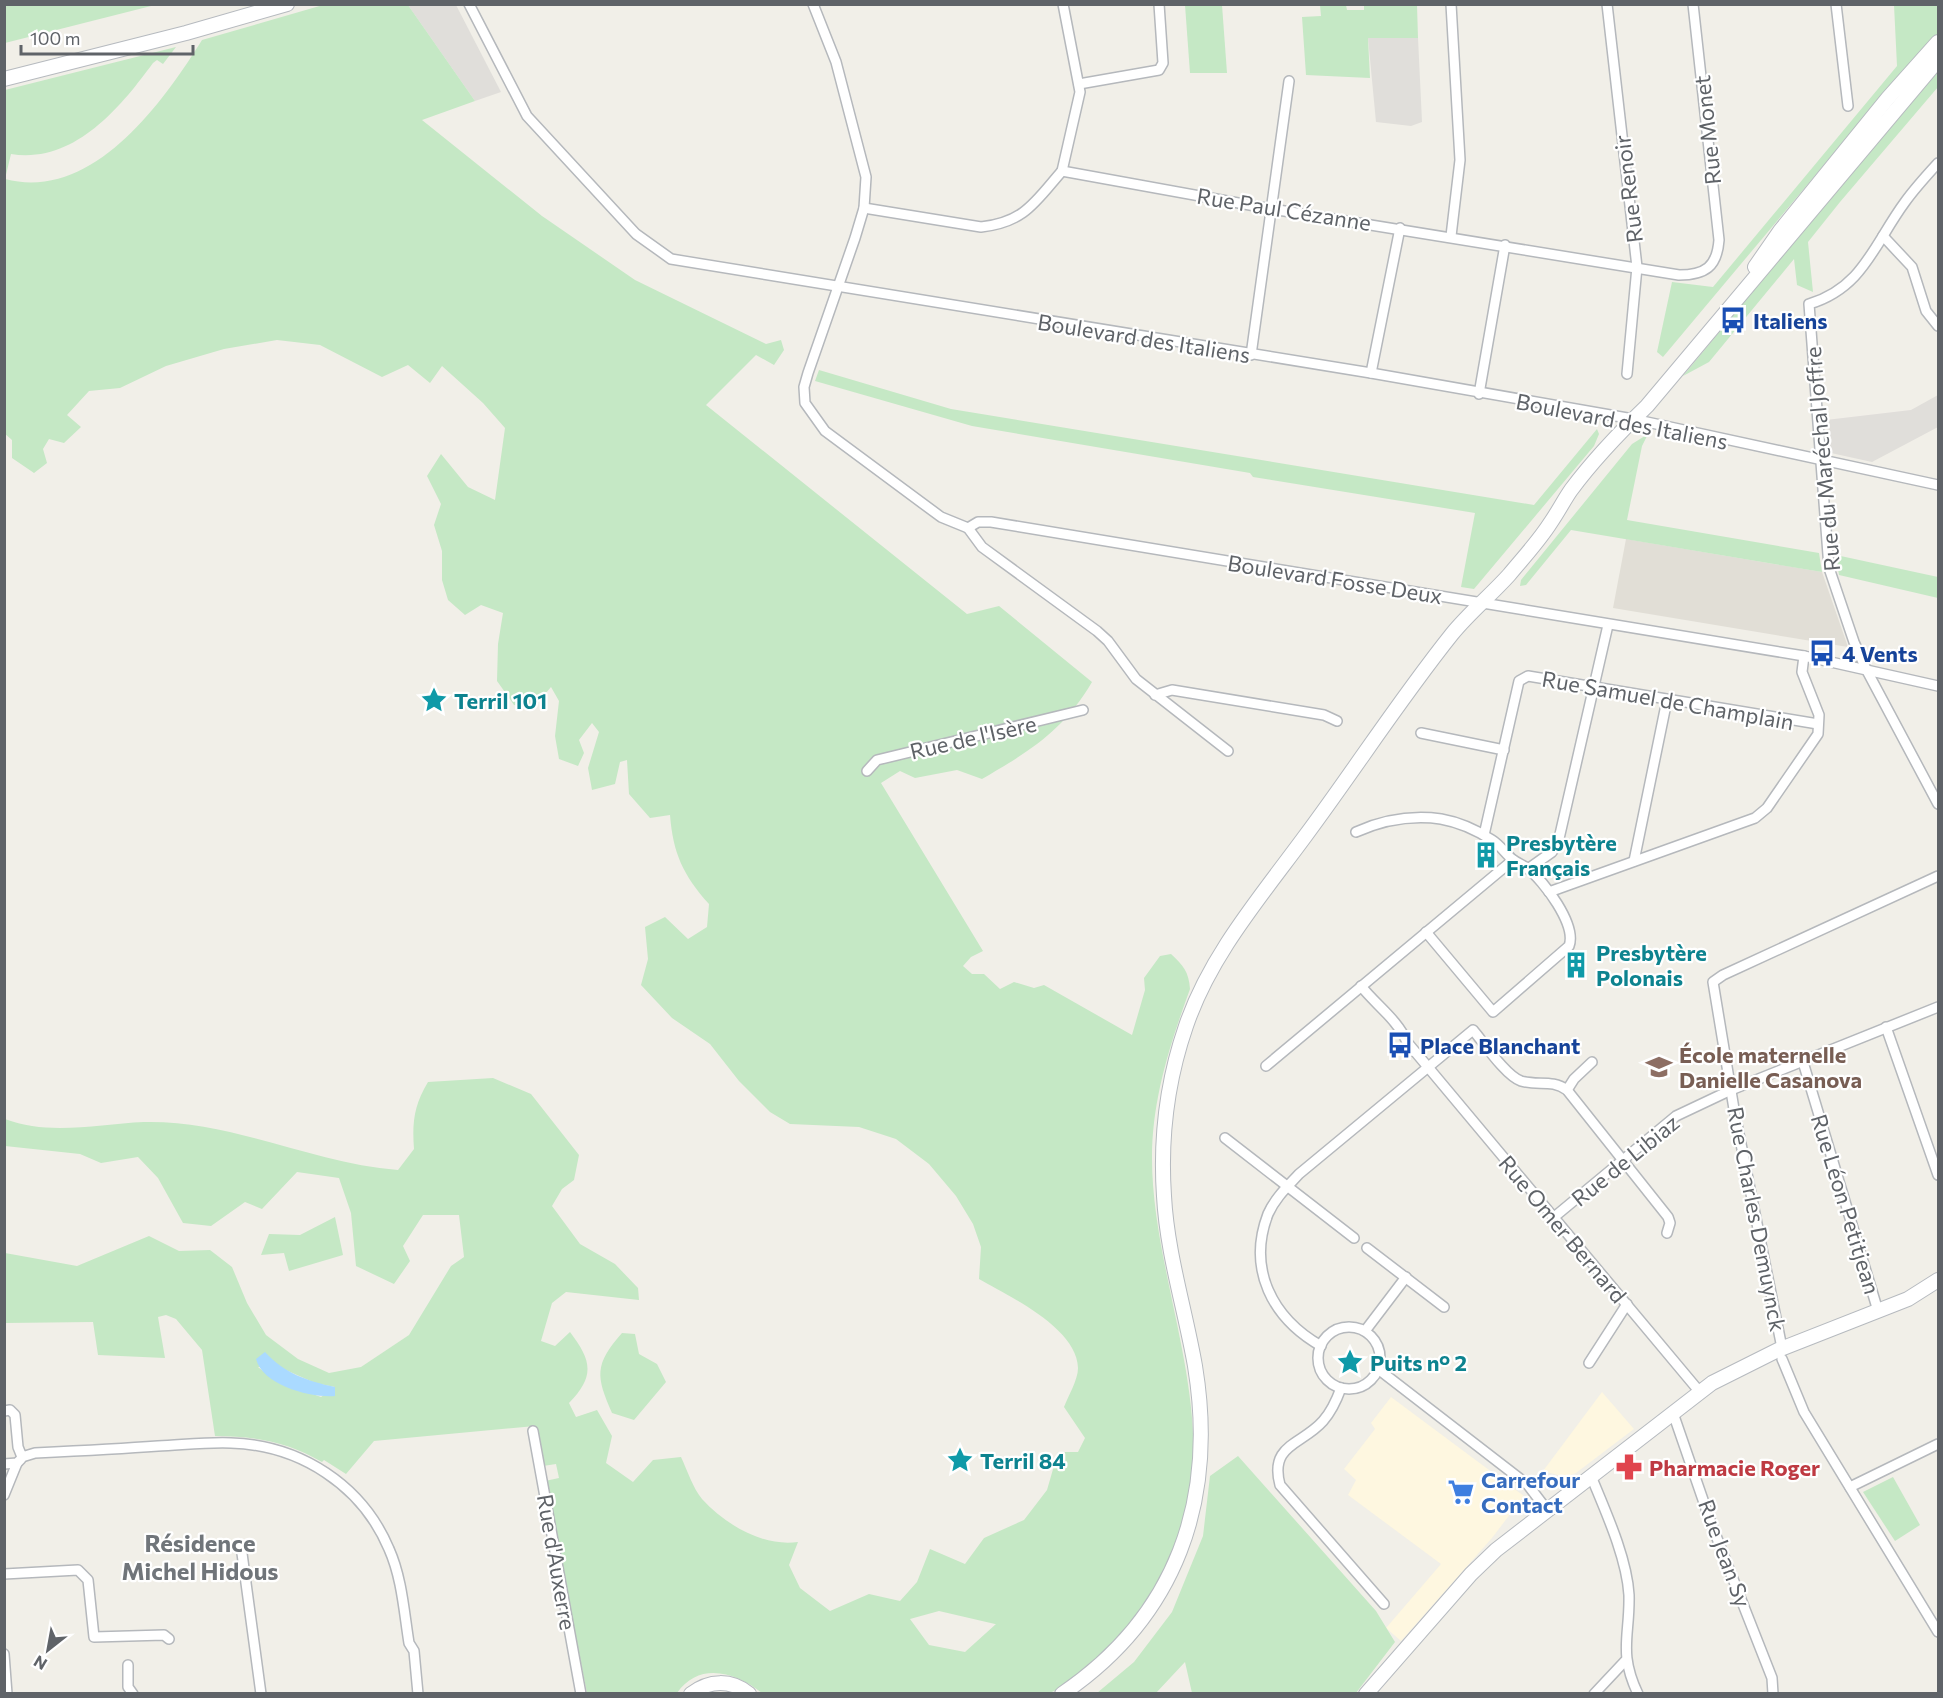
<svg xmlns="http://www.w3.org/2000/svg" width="1943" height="1698" font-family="Commissioner,sans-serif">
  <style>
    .commercial { fill: #fef7e0 }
    .industrial { fill: #e0deda }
    .education { fill: #e1ded6 }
    .green { fill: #c5e8c5; fill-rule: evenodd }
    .water { fill: #aadaff }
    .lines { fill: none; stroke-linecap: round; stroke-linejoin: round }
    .street-casing { stroke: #b5b8bc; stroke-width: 12 }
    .secondary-casing { stroke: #b6babf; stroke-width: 16 }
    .street { stroke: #fff; stroke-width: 9 }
    .secondary { stroke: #fff; stroke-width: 14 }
    .labels { text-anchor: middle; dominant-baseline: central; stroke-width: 4.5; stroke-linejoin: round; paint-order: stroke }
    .street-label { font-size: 22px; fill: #5f6368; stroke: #fff }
    .transit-label { font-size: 22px; font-weight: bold; fill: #164399; stroke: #fff; text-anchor: start }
    .culture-label { font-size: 22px; font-weight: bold; fill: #0d838f; stroke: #fff; text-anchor: start }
    .education-label { font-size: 22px; font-weight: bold; fill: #785e54; stroke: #fff; text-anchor: start }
    .health-label { font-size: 22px; font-weight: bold; fill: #be3a42; stroke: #fff; text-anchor: start }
    .shop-label { font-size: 22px; font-weight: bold; fill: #366cbe; stroke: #fff; text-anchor: start }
    .neighbourhood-label { font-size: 24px; font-weight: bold; fill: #70757a; stroke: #fff }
  </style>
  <rect width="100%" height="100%" fill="#f1efe8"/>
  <!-- commercial -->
  <g class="commercial">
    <polygon points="1602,1392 1634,1429 1576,1473 1565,1477 1543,1471"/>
    <polygon points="1391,1397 1524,1496 1492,1538 1401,1641 1386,1628 1441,1564 1348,1495 1356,1480 1344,1469 1375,1429 1371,1423"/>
  </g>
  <!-- industrial -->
  <g class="industrial">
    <polygon points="408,5 456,5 501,92 475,101"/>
    <polygon points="1368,38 1418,38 1422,122 1411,126 1376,122"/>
    <polygon points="1938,395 1938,427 1872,462 1831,453 1826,420 1911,410"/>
  </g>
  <!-- education -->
  <polygon class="education" points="1626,539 1822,572 1848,647 1613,608"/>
  <!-- green -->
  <g class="green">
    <polygon points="5,4 155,4 155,5 5,43"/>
    <path d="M323,5H408L475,101L422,120L542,216L635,280L766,344L781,340L784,350L774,365L756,355L706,405L967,614L999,606L1092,682C1063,731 1030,751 982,779L957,770L915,778L900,771L881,783L983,951L971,957L963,966L972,974H984L1000,989L1014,982L1034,988L1044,985L1132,1035L1145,990L1144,978L1160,956L1171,954C1183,965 1189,972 1190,989C1170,1044 1152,1099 1152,1158C1152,1279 1220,1411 1182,1530C1170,1565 1150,1596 1128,1626C1116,1644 1068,1690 1048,1693C1025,1698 987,1693 963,1693C896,1693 829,1693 762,1693C736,1672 699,1661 677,1693H587L545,1481L559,1478L556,1464L543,1466L535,1426L374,1441L346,1474L324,1460L322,1462C288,1442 255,1436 215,1436L202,1350L176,1319L166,1315L158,1317L165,1358L98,1355L93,1322L5,1323V1253L77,1266L149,1236L179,1251L210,1250L232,1267L247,1303L266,1335L298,1359L329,1373L361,1367L409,1335L451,1266L464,1257L459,1215H423L403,1246L410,1261L394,1284L356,1266L351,1213L339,1178L297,1172L262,1209L245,1202L211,1226L183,1223L158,1178L138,1157L101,1163L80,1154L5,1146V1119C49,1136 98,1124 144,1122C232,1120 312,1163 398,1170L414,1149C412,1123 414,1105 428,1082L493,1078L531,1094L579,1155L574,1180L562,1189L552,1206L580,1244L615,1264L638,1288L639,1300L566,1292L552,1303L541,1341L555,1346L570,1332C592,1361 595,1376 569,1403L576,1417L597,1410L612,1436L606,1463L633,1482L653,1460L681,1457C687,1470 693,1488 702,1499C726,1525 763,1547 798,1542L789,1565L800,1588L830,1611L869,1594L900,1601L917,1582L930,1549L965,1564L984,1538L1024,1520L1047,1490L1058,1452H1078L1085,1438L1064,1407C1068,1396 1078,1380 1078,1368C1077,1328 1010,1297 979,1279L981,1247L973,1224L956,1196L929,1164L896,1139L859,1127L790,1124L770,1112L739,1081L710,1044L672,1018L641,985L648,959L645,927L665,917L688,939L707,927L709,904C683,875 673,853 670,815L650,818L629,794L627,760L620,762L615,784L592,790L588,768L599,732L592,723L579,740L584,753L578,766L559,759L555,736L559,701L551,687L534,707L514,705L497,681L498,644L503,613L481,605L465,615L448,600L442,580V551L434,525L441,504L427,476L441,454L468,487L495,500L505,428L483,403L442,366L430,383L408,365L382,377L320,345L277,340L224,349L166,366L120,388L89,391L67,415L81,427L64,443L49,439L43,449L47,463L34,473L12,458V440L4,433L5,90L176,47L163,64L157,60L153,63C120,108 74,164 11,154L5,179C92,202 162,104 202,40ZM258,1367H279L315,1383L335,1387L321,1397L276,1381ZM939,1611L995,1624H996L965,1652L929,1645L910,1619Z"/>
    <polygon points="1185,5 1222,5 1227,73 1190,73"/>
    <polygon points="1320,5 1346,5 1347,10 1364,10 1364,5 1417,5 1418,38 1368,38 1370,78 1306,75 1302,17 1321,16"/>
    <polygon points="1894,5 1938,5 1938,35 1865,116 1663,357 1657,352 1672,282 1713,287 1897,66"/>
    <polygon points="1938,72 1938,87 1840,202 1808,242 1813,292 1797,285 1794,259 1709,362 1683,376 1886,130"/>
    <polygon points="819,370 951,409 1534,505 1597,429 1599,434 1594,446 1474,589 1461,587 1475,513 1253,477 1250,473 972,426 815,381"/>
    <polygon points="1648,434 1642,446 1627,520 1819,553 1822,572 1571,530 1526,585 1520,586 1521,580 1632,444"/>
    <polygon points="1836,555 1938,577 1938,598 1839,575"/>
    <polygon points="335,1217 343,1255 289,1271 284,1253 261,1255 269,1234 300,1235"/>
    <path d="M622,1333L635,1334L639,1354L657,1364L666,1382L634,1420L612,1413C596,1376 594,1365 622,1333Z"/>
    <polygon points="1238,1456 1376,1611 1395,1642 1356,1693 1192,1693 1185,1662 1156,1693 1097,1693 1134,1662 1172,1612 1203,1536 1210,1476"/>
    <polygon points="1893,1477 1920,1525 1895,1541 1863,1492"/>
  </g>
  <!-- water -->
  <path class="water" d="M265,1352C284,1373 307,1381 335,1387V1396C312,1398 263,1386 256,1359Z"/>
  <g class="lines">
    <!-- street casing -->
    <g class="street-casing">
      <g id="street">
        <polyline points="469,4 527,116 636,234 671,259 1371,373 1633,419 1938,485"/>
        <polyline points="813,4 836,62 866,177 864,208 855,238 808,373 804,387 805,403 825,431 941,517 968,528 978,522 991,522 1804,656 1938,686"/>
        <polyline points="1607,4 1637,267 1627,374"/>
        <polyline points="1836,4 1848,106"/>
        <polyline points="1079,84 1159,70 1163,63 1159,4"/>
        <path d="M1938,163C1927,175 1915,188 1905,202C1874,244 1863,288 1809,304L1829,568L1854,642L1866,669L1938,804"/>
        <polyline points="1062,171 1080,92 1063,4"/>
        <path d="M864,208L981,227C1025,222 1035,202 1062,171L1272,209L1679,275C1705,275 1717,267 1719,240L1693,4"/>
        <polyline points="1451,236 1460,160 1451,4"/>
        <polyline points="1883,236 1912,267 1926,311 1938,326"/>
        <polyline points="1251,355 1289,81"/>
        <polyline points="1371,373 1400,228"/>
        <polyline points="1479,394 1505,245"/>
        <polyline points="968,528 982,547 1097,631 1108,641 1136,679 1228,751"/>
        <polyline points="1155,695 1172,690 1324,715 1337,721"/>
        <polyline points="1421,733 1504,750"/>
        <polyline points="867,771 877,760 1083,710"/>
        <path d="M1356,832C1383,820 1412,815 1441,819C1458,822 1478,831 1492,840C1500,845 1505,853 1512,859C1517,863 1523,865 1527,868C1544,881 1577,925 1569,946L1493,1012L1426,932"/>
        <polyline points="1484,835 1519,681 1528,676 1818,724"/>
        <polyline points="1634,861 1667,700"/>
        <polyline points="1528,869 1552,852 1558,843 1608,625"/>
        <polyline points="1549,892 1755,818 1767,808 1818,734 1819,715 1802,672 1804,656"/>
        <path d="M1361,986C1376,1005 1397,1019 1407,1042L1699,1391"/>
        <polyline points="1886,1027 1938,1175"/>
        <polyline points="1803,1062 1878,1311"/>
        <polyline points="1266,1066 1513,860"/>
        <polyline points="1567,1090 1574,1079 1592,1062"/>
        <polyline points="1225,1138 1354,1238"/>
        <polyline points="1553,1218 1676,1116 1731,1090 1938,1007"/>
        <polyline points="1367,1248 1444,1307"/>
        <circle cx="1349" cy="1358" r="31"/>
        <polyline points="1365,1331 1406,1277"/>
        <path d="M1321,1346C1272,1318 1247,1269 1268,1214C1275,1198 1288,1186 1299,1174L1473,1030C1484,1043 1506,1076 1521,1081C1538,1086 1552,1079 1567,1090L1668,1217L1670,1223L1667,1233"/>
        <polyline points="1782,1348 1734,1109 1713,982 1723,975 1938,876"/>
        <polyline points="1782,1359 1804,1412 1938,1632"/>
        <polyline points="1589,1363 1627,1304"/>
        <polyline points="1378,1369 1528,1485 1547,1510"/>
        <path d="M1341,1388C1337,1399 1331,1412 1323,1421C1302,1445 1269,1444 1280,1485L1384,1604"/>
        <path d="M4,1411L10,1410L15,1415L18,1447L22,1457L35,1453C76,1451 117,1449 158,1446C182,1445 207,1442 231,1443C300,1445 362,1485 389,1549C402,1578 404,1612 409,1643L414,1651L418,1694"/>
        <polyline points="1673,1413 1711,1523 1772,1678 1773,1694"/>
        <polyline points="533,1431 581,1694"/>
        <polyline points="4,1464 17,1463 21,1459"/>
        <path d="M1591,1476C1605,1510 1627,1558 1629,1595C1630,1636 1618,1652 1638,1694"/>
        <polyline points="1850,1487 1938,1444"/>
        <polyline points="4,1495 17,1463"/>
        <polyline points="241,1546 261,1694"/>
        <polyline points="4,1574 78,1570 88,1580 94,1637 164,1635 169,1639"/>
        <polyline points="4,1654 7,1694"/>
        <polyline points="128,1665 128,1687 133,1694"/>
        <polyline points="1594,1694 1625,1661"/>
      </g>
    </g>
    <!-- secondary casing -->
    <g class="secondary-casing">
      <g id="secondary">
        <polyline points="4,79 186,33 287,4"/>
        <polyline points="1755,267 1780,231 1888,98 1938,42"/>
        <path d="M691,1694C709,1680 731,1679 749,1694"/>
        <path d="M1062,1694C1177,1616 1217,1500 1195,1366C1185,1309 1167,1253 1164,1196C1160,1137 1167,1081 1186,1026C1210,955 1262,895 1306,835C1355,769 1400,699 1452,634C1469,613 1491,595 1509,575C1523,558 1539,541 1551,522C1558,512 1564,500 1571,490C1594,459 1619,433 1647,406L1938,60"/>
        <polyline points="1366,1694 1471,1574 1496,1550 1712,1383 1778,1350 1908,1299 1938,1280"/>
      </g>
    </g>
    <!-- street -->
    <use href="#street" class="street"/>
    <!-- secondary -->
    <use href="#secondary" class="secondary"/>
  </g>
  <!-- icons -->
  <defs>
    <g id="bus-bare" transform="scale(2.07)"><path d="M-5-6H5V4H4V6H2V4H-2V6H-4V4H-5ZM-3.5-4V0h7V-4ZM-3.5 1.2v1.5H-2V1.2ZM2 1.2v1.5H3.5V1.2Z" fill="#1a4fb4" stroke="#fff" stroke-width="2.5" paint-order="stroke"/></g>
    <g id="sight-bare" transform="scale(2.07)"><path d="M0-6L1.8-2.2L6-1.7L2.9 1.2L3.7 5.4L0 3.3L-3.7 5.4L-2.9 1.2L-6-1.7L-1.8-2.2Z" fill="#0f9aa8" stroke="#fff" stroke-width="2.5" paint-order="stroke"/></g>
    <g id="building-bare" transform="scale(2.07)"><path d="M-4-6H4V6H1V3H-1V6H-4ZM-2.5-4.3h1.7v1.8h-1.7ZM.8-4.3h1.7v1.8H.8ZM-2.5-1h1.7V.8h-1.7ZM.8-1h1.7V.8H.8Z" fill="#0f9aa8" stroke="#fff" stroke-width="2.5" paint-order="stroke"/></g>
    <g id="school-bare" transform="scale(2.07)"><path d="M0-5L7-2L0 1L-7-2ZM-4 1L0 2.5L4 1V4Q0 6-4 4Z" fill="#8d6e63" stroke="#fff" stroke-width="2.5" paint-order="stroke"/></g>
    <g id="pharmacy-bare" transform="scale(2.07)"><path d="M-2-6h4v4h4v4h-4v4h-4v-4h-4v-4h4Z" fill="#e0444e" stroke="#fff" stroke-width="2.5" paint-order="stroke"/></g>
    <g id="supermarket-bare" transform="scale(2.07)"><path d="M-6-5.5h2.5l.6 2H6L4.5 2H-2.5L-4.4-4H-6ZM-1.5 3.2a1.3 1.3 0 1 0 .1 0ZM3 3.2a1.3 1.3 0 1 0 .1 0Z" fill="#3f7fe0" stroke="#fff" stroke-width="2.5" paint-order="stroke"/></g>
  </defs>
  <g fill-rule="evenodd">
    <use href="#bus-bare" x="1733" y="320"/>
    <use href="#bus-bare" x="1822" y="653"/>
    <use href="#sight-bare" x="434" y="700"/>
    <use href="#building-bare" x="1486" y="855"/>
    <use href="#building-bare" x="1576" y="965"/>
    <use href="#bus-bare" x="1400" y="1045"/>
    <use href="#school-bare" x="1659" y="1067"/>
    <use href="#sight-bare" x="1350" y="1362"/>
    <use href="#sight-bare" x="960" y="1460"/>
    <use href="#pharmacy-bare" x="1629" y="1467"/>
    <use href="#supermarket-bare" x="1461" y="1492"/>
  </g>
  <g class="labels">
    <!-- street labels -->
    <g class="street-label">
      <text transform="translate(1707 130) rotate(-96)">Rue Monet</text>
      <text transform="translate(1628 189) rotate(-97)">Rue Renoir</text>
      <text transform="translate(1284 209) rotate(9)">Rue Paul Cézanne</text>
      <text transform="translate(1144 338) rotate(9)">Boulevard des Italiens</text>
      <text transform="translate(1622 421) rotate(11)">Boulevard des Italiens</text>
      <text transform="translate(1822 459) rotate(-95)">Rue du Maréchal Joffre</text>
      <text transform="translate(1335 579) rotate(9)">Boulevard Fosse Deux</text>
      <text transform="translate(1668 700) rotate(10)">Rue Samuel de Champlain</text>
      <text transform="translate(973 737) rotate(-13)">Rue de l'Isère</text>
      <text transform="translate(1625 1160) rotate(-39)">Rue de Libiaz</text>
      <text transform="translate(1846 1204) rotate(73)">Rue Léon Petitjean</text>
      <text transform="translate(1757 1219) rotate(79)">Rue Charles Demuynck</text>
      <text transform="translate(1563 1229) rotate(50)">Rue Omer Bernard</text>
      <text transform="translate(1725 1553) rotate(70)">Rue Jean Sy</text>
      <text transform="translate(557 1562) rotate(80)">Rue d'Auxerre</text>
    </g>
    <!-- transit labels -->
    <g class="transit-label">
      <text x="1753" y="320">Italiens</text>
      <text x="1842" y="653">4 Vents</text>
      <text x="1420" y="1045">Place Blanchant</text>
    </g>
    <!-- culture labels -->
    <g class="culture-label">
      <text x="454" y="700">Terril 101</text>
      <text x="1506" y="842">Presbytère<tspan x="1506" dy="25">Français</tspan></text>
      <text x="1596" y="952">Presbytère<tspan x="1596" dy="25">Polonais</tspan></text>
      <text x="1370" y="1362">Puits n° 2</text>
      <text x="980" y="1460">Terril 84</text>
    </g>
    <!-- education labels -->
    <g class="education-label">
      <text x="1679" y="1054">École maternelle<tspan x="1679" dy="25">Danielle Casanova</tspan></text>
    </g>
    <!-- health labels -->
    <g class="health-label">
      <text x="1649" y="1467">Pharmacie Roger</text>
    </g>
    <!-- shop labels -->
    <g class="shop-label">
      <text x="1481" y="1479">Carrefour<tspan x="1481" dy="25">Contact</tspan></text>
    </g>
    <!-- neighbourhood labels -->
    <g class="neighbourhood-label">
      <text x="200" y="1542">Résidence<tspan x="200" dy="28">Michel Hidous</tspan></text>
    </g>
  </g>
  <!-- border -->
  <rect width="1943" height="1698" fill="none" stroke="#5f6368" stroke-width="12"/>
  <!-- north arrow -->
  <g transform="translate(48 1650) rotate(211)" stroke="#ffffff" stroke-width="4.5" paint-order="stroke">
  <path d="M0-4.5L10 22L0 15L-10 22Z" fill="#5f6368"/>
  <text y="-9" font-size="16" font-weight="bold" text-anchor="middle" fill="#5f6368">N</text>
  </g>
  <!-- scale -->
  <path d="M21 45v9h172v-9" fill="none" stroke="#5f6368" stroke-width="3"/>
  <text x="30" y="45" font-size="18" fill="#5f6368" stroke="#ffffff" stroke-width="4.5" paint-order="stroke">100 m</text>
</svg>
